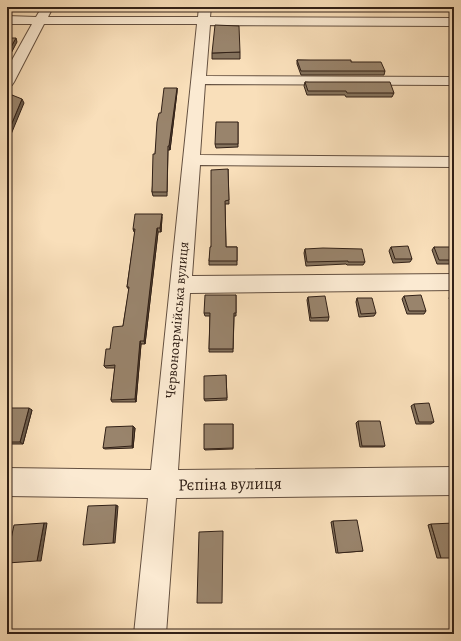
<svg xmlns="http://www.w3.org/2000/svg" width="461" height="641" font-family="Alegreya,serif">
  <style>
    .green { fill: #d7bf9e; stroke: #84705a }
    .lines { fill: none; stroke-linecap: round; stroke-linejoin: round }
    .minor-casing { stroke: #645040; stroke-width: 2 }
    .minor { fill: #fbead2; fill-rule: evenodd }
    .wall { fill: #84725d; stroke: #322117 }
    .shaded-wall { fill: #6b5c4c; stroke: #322117 }
    .building { fill: #99846c; stroke: #322117 }
    .labels { text-anchor: middle; dominant-baseline: central; stroke-width: 3; stroke-linejoin: round; paint-order: stroke }
    .street-label { font-size: 14px; fill: #322117; stroke: #fbead2 }
    .near-street-label { font-size: 17px; fill: #322117; stroke: #fbead2 }
  </style>
  <rect width="100%" height="100%" fill="#f9dfba"/>
  <filter id="stains"><feTurbulence type="fractalNoise" baseFrequency=".005" numOctaves="4"/><feColorMatrix values="0 0 0 0 .2 0 0 0 0 .09 0 0 0 0 .02 0 0 0 .5 -.17"/></filter>
  <radialGradient id="worn" r=".72"><stop offset=".6" stop-color="#630" stop-opacity="0"/><stop offset="1" stop-color="#630" stop-opacity=".3"/></radialGradient>
  <!-- green -->
  <rect class="green" x="215" y="7" width="239" height="1"/>
  <g class="lines">
    <!-- minor casing -->
    <g class="minor-casing">
      <polygon id="minor" points="42,7 50,7 52,9 48,17 198,17 199,7 211,7 210,17 454,18 454,26 210,25 206,76 454,77 454,85 205,84 200,155 454,157 454,167 200,165 192,276 454,274 454,290 190,293 178,470 454,467 454,495 176,498 166,634 134,634 148,498 7,496 7,468 151,470 197,24 44,24 14,82 12,85 7,86 7,69 32,24 7,24 7,16 36,17"/>
    </g>
    <!-- minor -->
    <use href="#minor" class="minor"/>
  </g>
  <!-- wall -->
  <g class="wall">
    <polygon points="240,52 240,59 212,59 212,53"/>
    <polygon points="297,60 351,62 385,71 384,75 301,75 297,64"/>
    <polygon points="305,82 394,93 392,97 346,97 345,95 307,95 304,86"/>
    <polygon points="177,88 177,92 170,150 168,150 167,196 153,196 152,192 155,154 161,113"/>
    <polygon points="238,122 238,147 216,148 215,144"/>
    <polygon points="228,169 229,204 225,204 226,247 237,247 237,265 209,265 209,261 211,247"/>
    <polygon points="162,217 161,232 158,232 145,344 141,344 136,402 112,402 111,400 115,368 106,368 104,366 110,349 123,326 129,290 127,287 135,232 134,232 133,229"/>
    <polygon points="391,247 412,259 410,262 393,263 389,251"/>
    <polygon points="434,247 454,255 454,263 453,264 437,264 432,250"/>
    <polygon points="305,249 365,262 363,265 347,265 346,264 306,266 304,253"/>
    <polygon points="454,294 454,312 449,298 451,295"/>
    <polygon points="236,295 236,316 234,316 233,352 209,352 210,316 205,316 204,313"/>
    <polygon points="404,296 426,311 424,314 407,314 402,299"/>
    <polygon points="308,297 329,317 328,321 310,321 307,300"/>
    <polygon points="357,298 376,313 374,316 359,317 356,302"/>
    <polygon points="226,375 227,400 205,401 204,399"/>
    <polygon points="414,404 434,422 431,424 416,424 411,406"/>
    <polygon points="7,408 32,410 23,444 7,444"/>
    <polygon points="358,421 385,446 383,447 360,447 356,423"/>
    <polygon points="233,424 233,449 205,450 204,449"/>
    <polygon points="133,426 135,428 133,448 105,449 103,448"/>
    <polygon points="333,521 363,551 336,553 331,522"/>
    <polygon points="431,524 441,558 437,558 428,525"/>
  </g>
  <!-- shaded-wall -->
  <g class="shaded-wall">
    <polygon points="16,38 17,42 7,61 7,54"/>
    <polygon points="177,88 177,92 170,150 169,146"/>
    <polygon points="22,99 24,103 7,144 7,135"/>
    <polygon points="162,214 162,217 161,232 160,228"/>
    <polygon points="157,228 158,232 145,344 144,341"/>
    <polygon points="140,341 141,344 136,402 135,399"/>
    <polygon points="29,408 32,410 23,444 20,442"/>
    <polygon points="133,426 135,428 133,448 132,446"/>
    <polygon points="116,505 118,506 115,543 113,543"/>
    <polygon points="44,523 47,523 41,561 37,561"/>
  </g>
  <!-- building -->
  <g class="building">
    <polygon points="215,25 239,26 240,52 212,53"/>
    <polygon points="7,38 16,38 7,54"/>
    <polygon points="297,60 351,60 351,62 381,62 385,71 301,71"/>
    <polygon points="305,82 390,82 394,93 347,93 346,91 308,91"/>
    <polygon points="164,88 177,88 169,146 168,146 167,192 152,192 153,154 155,154 157,122 159,113 161,113"/>
    <polygon points="12,95 22,99 7,135 7,106"/>
    <polygon points="216,122 238,122 238,144 215,144"/>
    <polygon points="228,169 229,200 225,201 226,247 237,247 237,261 209,261 210,247 211,247 211,170"/>
    <polygon points="135,214 162,214 160,228 157,228 144,341 140,341 135,399 111,400 115,365 104,366 106,349 110,349 113,327 123,326 129,287 127,287 135,229 133,229"/>
    <polygon points="408,246 412,259 395,259 391,247"/>
    <polygon points="434,247 451,247 454,255 454,260 439,260"/>
    <polygon points="323,248 362,249 365,262 348,262 348,261 307,262 305,249"/>
    <polygon points="454,294 454,302 451,295"/>
    <polygon points="205,295 236,295 236,313 234,313 233,349 209,349 210,313 204,313"/>
    <polygon points="421,295 426,311 409,311 404,296"/>
    <polygon points="325,296 329,317 311,318 308,297"/>
    <polygon points="357,298 372,298 376,313 361,314"/>
    <polygon points="226,375 227,398 204,399 204,376"/>
    <polygon points="429,403 434,422 419,422 414,404"/>
    <polygon points="7,408 29,408 20,442 7,442"/>
    <polygon points="358,421 380,421 385,446 362,446"/>
    <polygon points="204,424 233,424 233,448 204,449"/>
    <polygon points="133,426 132,446 103,448 106,427"/>
    <polygon points="116,505 113,543 83,545 88,506"/>
    <polygon points="357,520 363,551 338,553 333,521"/>
    <polygon points="44,523 37,561 7,563 7,558 14,525"/>
    <polygon points="454,523 454,558 441,558 431,524"/>
    <polygon points="223,531 222,603 197,603 199,532"/>
  </g>
  <g class="labels">
    <!-- street labels -->
    <g class="street-label">
      <text transform="translate(177 320) rotate(-85)">Червоноармійська вулиця</text>
    </g>
    <!-- near-street labels -->
    <g class="near-street-label">
      <text transform="translate(230 484) rotate(-1)">Рєпіна вулиця</text>
    </g>
  </g>
  <!-- margin -->
  <rect width="461" height="641" fill="none" stroke="#f9dfba" stroke-width="24"/>
  <rect x="8" y="8" width="445" height="625" fill="none" stroke="#322117" stroke-width="2"/>
  <rect x="12" y="12" width="437" height="617" fill="none" stroke="#322117"/>
  <rect width="100%" height="100%" filter="url(#stains)"/>
  <rect width="100%" height="100%" fill="url(#worn)"/>
</svg>
